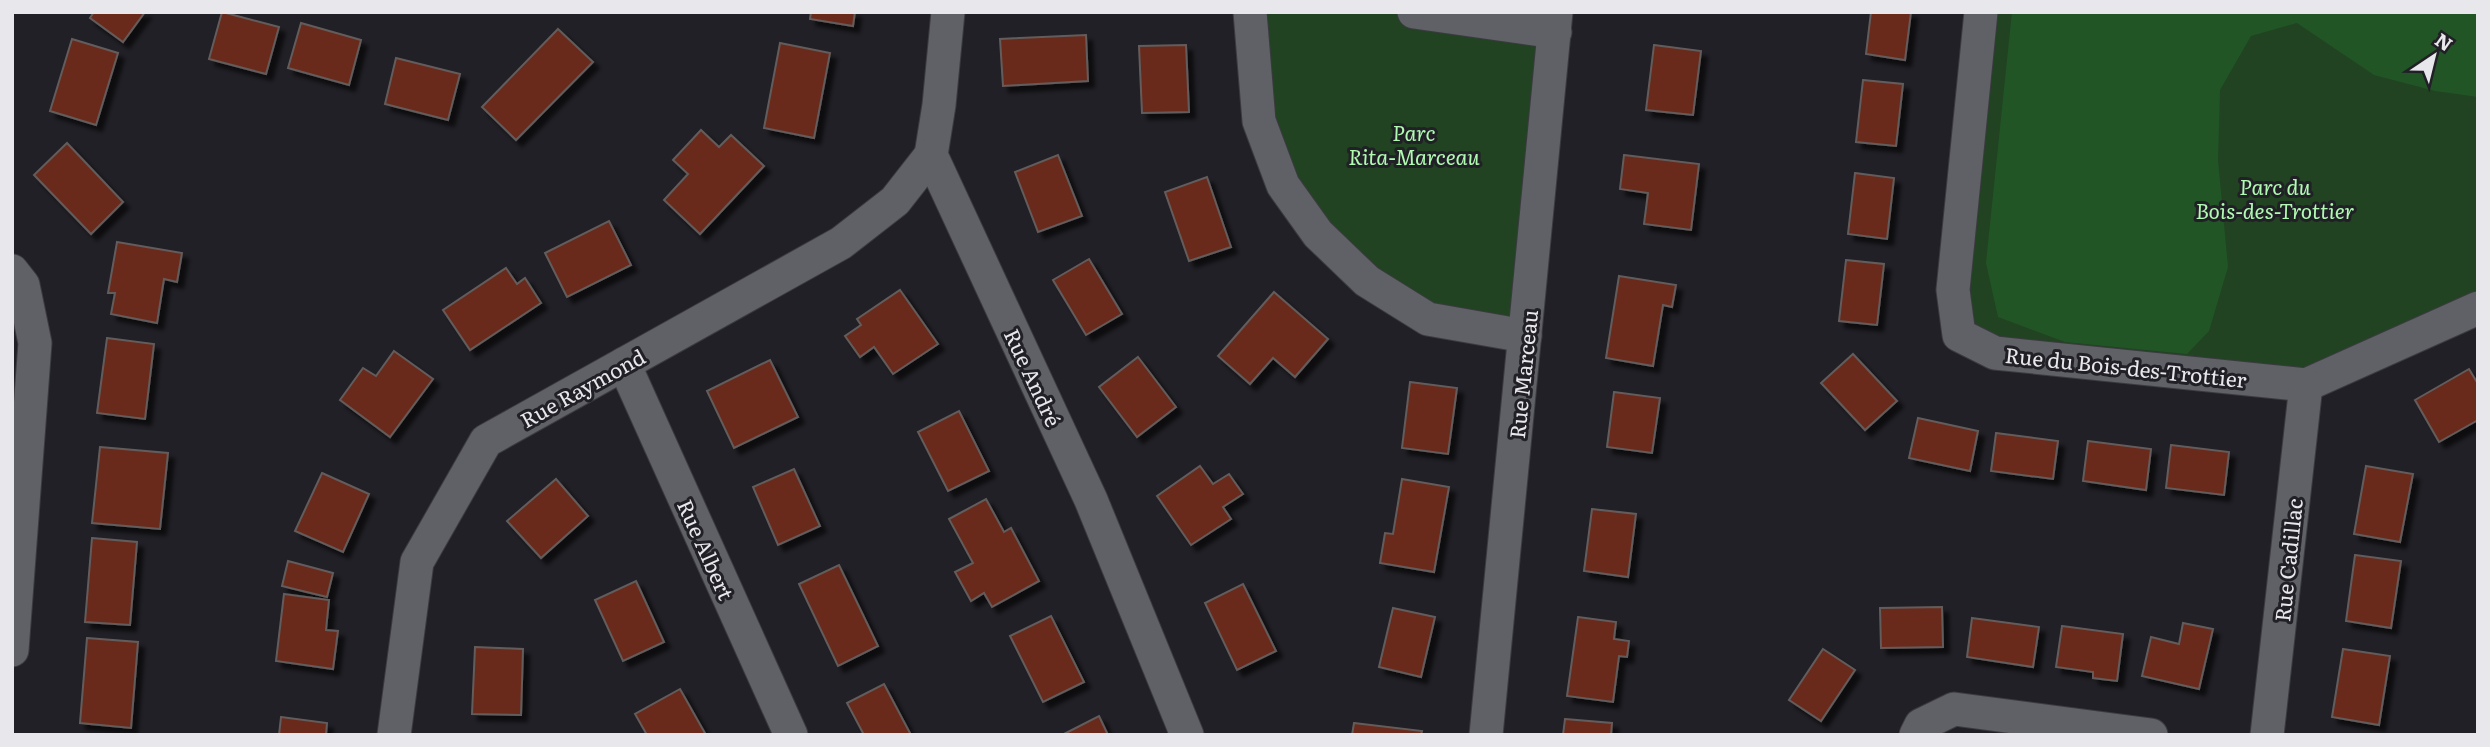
<svg xmlns="http://www.w3.org/2000/svg" width="2490" height="747" font-family="Literata,serif">
  <style>
    .green { fill: #214322 }
    .forest { fill: #225526 }
    .building { fill: #692a1c; stroke: #645c5b; stroke-width: 2; filter: url(#shadow) }
    .lines { fill: none; stroke-linecap: round; stroke-linejoin: round }
    .minor-casing { stroke: #3b3b40; stroke-width: 35 }
    .minor { stroke: #606167; stroke-width: 33 }
    .labels { text-anchor: middle; dominant-baseline: central; stroke-width: 6; stroke-linejoin: round; paint-order: stroke }
    .park-label { font-size: 21px; font-style: italic; fill: #b0fbb1; stroke: #202026 }
    .street-label { font-size: 21px; fill: #e8e8ec; stroke: #202026 }
  </style>
  <defs>
    <filter id="shadow"><feDropShadow dx="6" dy="6" stdDeviation="2" flood-color="#0009"/></filter>
  </defs>
  <rect width="100%" height="100%" fill="#202026"/>
  <!-- green -->
  <g class="green">
    <polygon points="1260,12 1414,12 1555,32 1525,336 1428,319 1283,185"/>
    <polygon points="1981,12 2478,12 2478,310 2306,385 1959,335"/>
  </g>
  <!-- forest -->
  <polygon class="forest" points="2012,12 2478,12 2478,97 2435,91 2374,75 2297,23 2251,36 2220,90 2218,160 2228,267 2209,331 2187,354 2065,342 1998,317 1986,263"/>
  <!-- building -->
  <g class="building">
    <polygon points="94,12 145,12 123,42 90,18"/>
    <polygon points="222,12 279,27 266,74 209,59"/>
    <polygon points="811,12 855,12 853,26 810,19"/>
    <polygon points="1871,12 1911,12 1905,60 1866,54"/>
    <polygon points="301,23 361,40 349,85 288,68"/>
    <polygon points="558,29 593,62 516,140 482,107"/>
    <polygon points="1086,35 1088,81 1003,86 1000,39"/>
    <polygon points="72,39 118,53 96,125 50,111"/>
    <polygon points="780,43 830,53 814,138 764,128"/>
    <polygon points="1186,45 1189,112 1142,113 1139,46"/>
    <polygon points="1654,45 1701,51 1693,115 1646,110"/>
    <polygon points="396,58 460,74 448,120 385,104"/>
    <polygon points="1863,80 1903,84 1896,146 1856,142"/>
    <polygon points="701,130 719,147 731,135 764,166 700,234 664,200 688,174 673,160"/>
    <polygon points="67,143 123,202 91,234 34,175"/>
    <polygon points="1058,155 1082,216 1038,232 1015,172"/>
    <polygon points="1624,155 1699,164 1691,230 1644,224 1648,193 1620,189"/>
    <polygon points="1855,173 1894,178 1887,239 1848,234"/>
    <polygon points="1207,177 1231,247 1189,261 1165,192"/>
    <polygon points="609,221 631,265 567,297 545,253"/>
    <polygon points="117,242 182,253 177,282 164,279 157,323 111,314 115,293 108,293"/>
    <polygon points="1089,259 1122,314 1086,335 1053,280"/>
    <polygon points="1846,260 1884,264 1877,325 1839,321"/>
    <polygon points="506,268 517,284 525,278 541,303 470,350 443,310"/>
    <polygon points="1619,276 1676,285 1672,307 1663,305 1653,366 1606,358"/>
    <polygon points="900,290 938,344 893,374 874,347 860,357 845,336 861,325 857,319"/>
    <polygon points="1274,292 1328,339 1295,377 1273,358 1250,384 1218,356"/>
    <polygon points="107,338 154,344 145,419 97,413"/>
    <polygon points="394,351 433,379 390,437 340,400 363,368 376,376"/>
    <polygon points="1853,354 1897,401 1865,430 1821,383"/>
    <polygon points="1138,357 1176,407 1137,437 1099,387"/>
    <polygon points="770,360 798,417 734,448 707,391"/>
    <polygon points="2469,369 2478,384 2478,420 2439,442 2415,400"/>
    <polygon points="1410,382 1457,388 1448,454 1402,448"/>
    <polygon points="1614,392 1660,398 1652,453 1607,447"/>
    <polygon points="959,411 989,471 948,491 918,432"/>
    <polygon points="1918,418 1978,431 1970,471 1909,458"/>
    <polygon points="1996,433 2058,441 2053,479 1991,471"/>
    <polygon points="2088,441 2151,449 2146,490 2083,481"/>
    <polygon points="2171,445 2229,452 2224,495 2166,488"/>
    <polygon points="100,447 168,453 160,529 92,523"/>
    <polygon points="1200,466 1213,484 1229,474 1243,494 1223,507 1231,519 1191,545 1157,496"/>
    <polygon points="2366,466 2413,474 2400,542 2354,534"/>
    <polygon points="794,469 820,526 778,545 753,487"/>
    <polygon points="322,473 369,494 343,552 295,531"/>
    <polygon points="556,479 588,516 541,558 507,521"/>
    <polygon points="1402,479 1449,487 1434,572 1380,563 1385,533 1393,534"/>
    <polygon points="986,499 1004,532 1011,528 1039,581 992,607 984,593 971,601 955,572 973,563 949,519"/>
    <polygon points="1592,509 1636,514 1628,577 1584,571"/>
    <polygon points="92,538 137,542 130,625 85,622"/>
    <polygon points="2355,555 2401,561 2391,628 2346,621"/>
    <polygon points="288,561 333,573 327,597 282,586"/>
    <polygon points="839,565 878,646 838,666 799,584"/>
    <polygon points="636,581 664,642 623,661 595,600"/>
    <polygon points="1243,584 1276,651 1237,670 1205,603"/>
    <polygon points="284,594 329,600 326,630 338,631 333,669 276,661"/>
    <polygon points="1942,607 1943,647 1881,648 1880,608"/>
    <polygon points="1393,608 1435,617 1421,677 1379,667"/>
    <polygon points="1051,616 1084,682 1043,702 1010,636"/>
    <polygon points="1578,617 1616,622 1614,639 1629,641 1627,657 1619,656 1613,702 1567,696"/>
    <polygon points="1972,618 2039,627 2033,667 1967,657"/>
    <polygon points="2183,623 2213,629 2199,689 2142,676 2151,637 2179,644"/>
    <polygon points="2062,626 2123,634 2117,681 2093,678 2093,672 2056,667"/>
    <polygon points="87,638 138,642 131,728 80,723"/>
    <polygon points="475,647 523,649 521,715 472,714"/>
    <polygon points="1823,649 1855,670 1821,721 1789,700"/>
    <polygon points="2343,649 2390,656 2379,725 2332,717"/>
    <polygon points="884,684 911,735 864,735 847,703"/>
    <polygon points="680,689 706,735 647,735 635,714"/>
    <polygon points="1099,716 1108,735 1062,735"/>
    <polygon points="281,717 327,723 326,735 279,735"/>
    <polygon points="1565,719 1612,723 1611,735 1563,735"/>
    <polygon points="1354,723 1422,731 1421,735 1352,735"/>
  </g>
  <g class="lines">
    <!-- minor casing -->
    <g class="minor-casing">
      <g id="minor">
        <polyline points="948,12 939,105 931,155 1091,500 1187,735"/>
        <polyline points="1250,12 1259,121 1283,185 1318,234 1367,281 1428,319 1525,336"/>
        <polyline points="1414,12 1555,32"/>
        <polyline points="1981,12 1953,290 1959,335 1995,353 2306,385 2478,308"/>
        <polyline points="12,271 23,285 35,343 12,650"/>
        <polyline points="624,364 791,735"/>
        <polyline points="394,735 417,562 486,441 841,243 895,201 931,155"/>
        <polyline points="1486,735 1556,12"/>
        <polyline points="1916,735 1921,725 1954,709 2151,735"/>
        <polyline points="2267,735 2306,385"/>
      </g>
    </g>
    <!-- minor -->
    <use href="#minor" class="minor"/>
  </g>
  <g class="labels">
    <!-- park labels -->
    <g class="park-label">
      <text x="1414" y="131">Parc<tspan x="1414" dy="24">Rita-Marceau</tspan></text>
      <text x="2275" y="185">Parc du<tspan x="2275" dy="24">Bois-des-Trottier</tspan></text>
    </g>
    <!-- street labels -->
    <g class="street-label">
      <text transform="translate(2126 366) rotate(6)">Rue du Bois-des-Trottier</text>
      <text transform="translate(1522 374) rotate(-84)">Rue Marceau</text>
      <text transform="translate(1034 377) rotate(65)">Rue André</text>
      <text transform="translate(582 387) rotate(-29)">Rue Raymond</text>
      <text transform="translate(707 549) rotate(66)">Rue Albert</text>
      <text transform="translate(2287 560) rotate(-84)">Rue Cadillac</text>
    </g>
  </g>
  <!-- border -->
  <rect width="2490" height="747" fill="none" stroke="#e8e8ec" stroke-width="28"/>
  <!-- north arrow -->
  <g transform="translate(2434 56) rotate(35)" stroke="#202026" stroke-width="5" paint-order="stroke">
  <path d="M0-5L12 26L0 18L-12 26Z" fill="#e8e8ec"/>
  <text y="-10" font-size="19" font-weight="bold" text-anchor="middle" fill="#e8e8ec">N</text>
  </g>
</svg>
